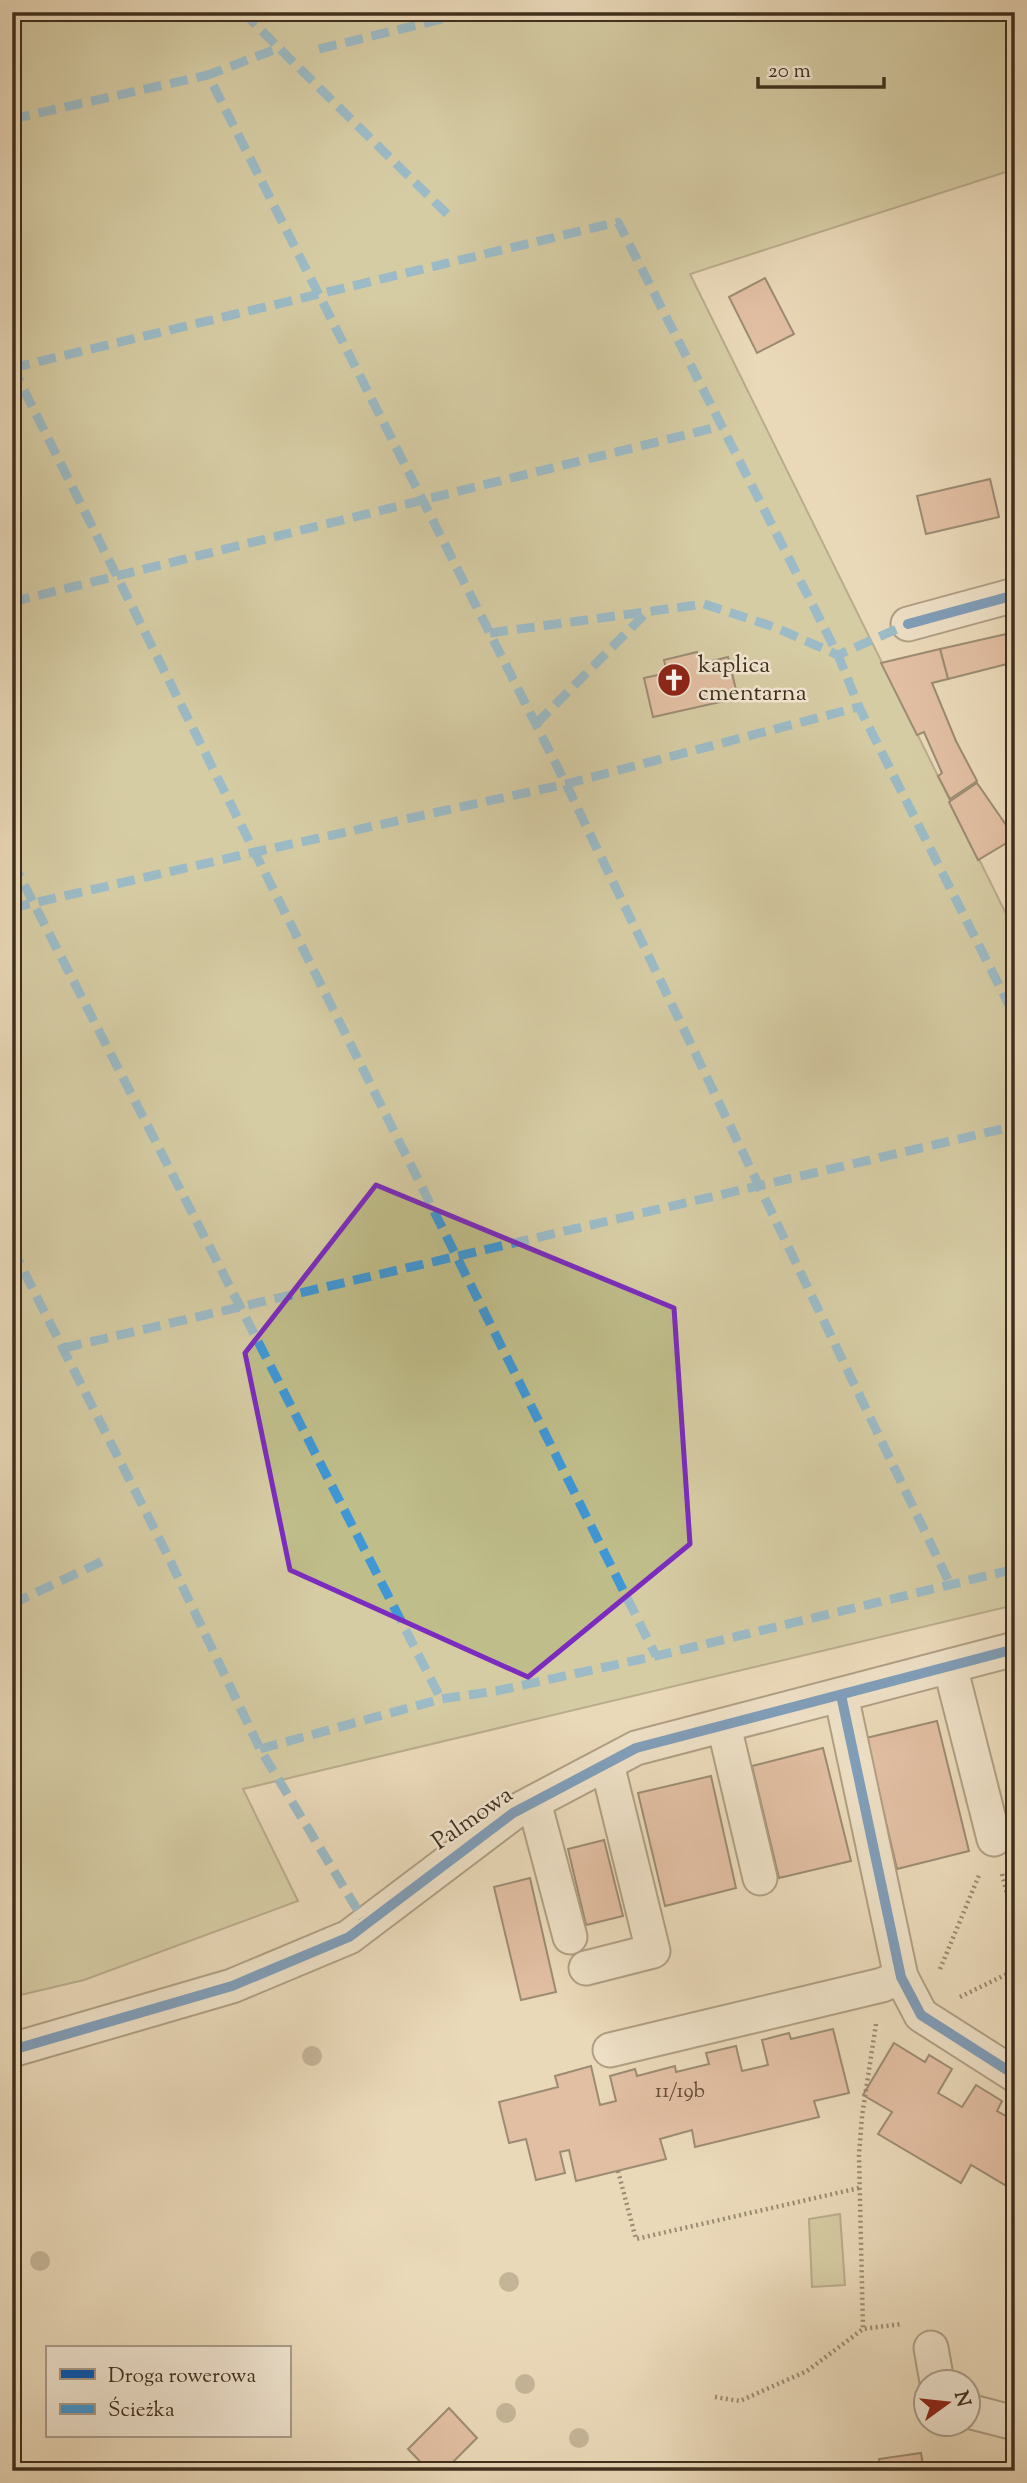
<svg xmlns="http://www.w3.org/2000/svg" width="1027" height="2483" font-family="'Sorts Mill Goudy',serif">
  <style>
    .green { fill: #bfbd8a; stroke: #7f7654; stroke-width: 2 }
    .building { fill: #daa188; stroke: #3f2f1d; stroke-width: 2 }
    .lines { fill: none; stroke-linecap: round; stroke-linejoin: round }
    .minor-casing { stroke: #6a5a44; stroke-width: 37 }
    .path { stroke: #3f2f1d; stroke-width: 4.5; stroke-dasharray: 2 3.5; stroke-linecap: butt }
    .minor { stroke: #f1e6d2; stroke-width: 33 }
    .quiet { stroke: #3f97d5; stroke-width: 9; stroke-dasharray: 18 9; stroke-linecap: butt }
    .cycleway-casing { stroke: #f1e6d2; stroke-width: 15 }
    .cycleway { stroke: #0057b8; stroke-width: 10 }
    .tree { fill: #9a8b6f }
    .marked { fill: none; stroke: #7b2cbf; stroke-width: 5; stroke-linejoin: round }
    .labels { text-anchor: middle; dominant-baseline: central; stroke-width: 5; stroke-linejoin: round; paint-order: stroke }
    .number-label { font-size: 21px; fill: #664c38 }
    .poi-label { font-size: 24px; fill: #3f2f1d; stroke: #f1e6d2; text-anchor: start }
    .street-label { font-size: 24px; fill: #3f2f1d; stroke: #f1e6d2 }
  </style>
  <rect width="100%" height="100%" fill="#ead9b9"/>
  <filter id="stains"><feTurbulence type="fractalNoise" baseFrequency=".00286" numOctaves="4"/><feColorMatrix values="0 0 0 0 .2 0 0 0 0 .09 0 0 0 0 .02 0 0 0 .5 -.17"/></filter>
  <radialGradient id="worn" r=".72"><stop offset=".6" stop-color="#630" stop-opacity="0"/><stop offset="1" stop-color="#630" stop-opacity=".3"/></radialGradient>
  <!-- green -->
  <g class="green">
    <polygon points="12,12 1015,12 1015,169 690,274 1015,932 1015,1605 243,1789 298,1901 84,1980 12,1997"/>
    <polygon points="840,2214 845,2285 812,2287 809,2219"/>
  </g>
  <!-- building -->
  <g class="building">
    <polygon points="765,278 794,334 757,353 729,297"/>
    <polygon points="990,479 999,517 926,534 917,496"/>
    <polygon points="1015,632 1015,675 1010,677 1007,664 948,679 940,649"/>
    <polygon points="940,649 948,679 932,683 956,741 977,781 950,799 938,776 942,773 924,732 917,735 881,663"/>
    <polygon points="697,652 700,664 728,657 738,698 653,717 644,678 667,673 664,660"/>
    <polygon points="977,783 1015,838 978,860 949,802"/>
    <polygon points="937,1721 969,1851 897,1869 866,1738"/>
    <polygon points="823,1748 851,1861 779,1878 752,1766"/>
    <polygon points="711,1776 736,1888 665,1906 638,1793"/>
    <polygon points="604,1840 623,1916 586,1925 568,1849"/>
    <polygon points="530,1878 556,1992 521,2000 494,1887"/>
    <polygon points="833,2029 849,2093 814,2101 819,2117 695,2147 692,2130 660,2139 666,2159 576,2181 569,2150 560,2152 565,2173 536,2180 526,2139 509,2143 499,2102 558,2087 555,2076 591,2066 600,2105 616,2101 610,2076 635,2069 637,2076 675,2066 676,2072 709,2064 706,2053 736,2046 742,2071 768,2065 762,2040 789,2033 791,2039"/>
    <polygon points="894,2043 925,2062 929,2055 952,2069 938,2093 962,2107 976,2085 1002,2101 997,2111 1015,2121 1015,2191 971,2165 961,2183 878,2134 892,2112 863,2095"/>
    <polygon points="449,2408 477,2438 444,2471 429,2471 408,2449"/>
    <polygon points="921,2453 924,2471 881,2471 879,2459"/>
    <polygon points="964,2462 965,2469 1010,2467 1009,2471 936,2471 935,2466"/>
  </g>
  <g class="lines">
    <!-- minor casing -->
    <g class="minor-casing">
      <g id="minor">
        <polyline points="908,624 1015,595"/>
        <polyline points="950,1666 994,1839"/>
        <polyline points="841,1695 901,1977 921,2015 1015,2075"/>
        <polyline points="724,1726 760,1878"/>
        <polyline points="534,1802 570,1937"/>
        <polyline points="586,1968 653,1951 607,1764"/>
        <polyline points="12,2050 232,1986 349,1937 513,1813 636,1748 1015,1649"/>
        <polyline points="610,2050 882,1985 901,1977"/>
        <polyline points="931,2348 937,2382"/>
        <polyline points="968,2411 1015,2423"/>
      </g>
    </g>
    <!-- path -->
    <g class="path">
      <polyline points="1002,1874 1015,1926"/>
      <polyline points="940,1969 980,1873"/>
      <polyline points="960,1997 1015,1970"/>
      <polyline points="876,2024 862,2116 859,2155 863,2329 901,2324"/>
      <polyline points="618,2171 636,2239 859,2188"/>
      <polyline points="715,2397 740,2401 807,2371 863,2329"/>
    </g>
    <!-- minor -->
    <use href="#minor" class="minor"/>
    <!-- quiet -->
    <g class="quiet">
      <polyline points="243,12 279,48"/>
      <polyline points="319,49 471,12"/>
      <polyline points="12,119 208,75"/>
      <polyline points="447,214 279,48 208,75 566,784 951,1586"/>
      <polyline points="12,366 656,1656"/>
      <polyline points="12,368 618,222 838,655 859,707 1015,1017"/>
      <polyline points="12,602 721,426"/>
      <polyline points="490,633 704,604 774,627 838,655 908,624"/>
      <polyline points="536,724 647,612"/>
      <polyline points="12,861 441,1699"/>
      <polyline points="12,908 255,852 566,784 859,707"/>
      <polyline points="12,1248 164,1548 260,1749 366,1924"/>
      <polyline points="64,1348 1015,1126"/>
      <polyline points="12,1604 109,1558"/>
      <polyline points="260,1749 441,1699 496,1691 656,1656 1015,1569"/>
    </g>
    <!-- cycleway casing -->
    <g class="cycleway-casing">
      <g id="cycleway">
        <polyline points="908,624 1015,595"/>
        <polyline points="841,1695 901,1977 921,2015 1015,2075"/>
        <polyline points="12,2050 232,1986 349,1937 513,1813 636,1748 1015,1649"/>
      </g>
    </g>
    <!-- cycleway -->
    <use href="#cycleway" class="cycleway"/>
  </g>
  <!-- trees -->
  <g class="tree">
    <circle cx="312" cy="2056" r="10"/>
    <circle cx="40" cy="2261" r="10"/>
    <circle cx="509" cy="2282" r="10"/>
    <circle cx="525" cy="2384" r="10"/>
    <circle cx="506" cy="2413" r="10"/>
    <circle cx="579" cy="2438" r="10"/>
  </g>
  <!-- marked area -->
  <path d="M0 0H1027V2483H0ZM376,1185L674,1308L690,1544L528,1677L290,1570L245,1353Z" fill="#ead9b9" fill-opacity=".55" fill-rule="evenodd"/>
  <path class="marked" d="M376,1185L674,1308L690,1544L528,1677L290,1570L245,1353Z"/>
  <!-- icons -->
  <defs>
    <g id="church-disc" transform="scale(1.75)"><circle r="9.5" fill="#8f2418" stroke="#f1e6d2"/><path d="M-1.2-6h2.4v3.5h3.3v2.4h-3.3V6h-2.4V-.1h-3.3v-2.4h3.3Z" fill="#fff"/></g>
  </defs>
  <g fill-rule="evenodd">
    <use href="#church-disc" x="674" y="680"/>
  </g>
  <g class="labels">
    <!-- number labels -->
    <g class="number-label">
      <text x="680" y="2092">11/19b</text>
    </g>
    <!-- poi labels -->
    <g class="poi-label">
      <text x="698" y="666">kaplica<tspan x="698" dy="28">cmentarna</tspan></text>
    </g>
    <!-- street labels -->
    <g class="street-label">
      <text transform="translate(473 1819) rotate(-35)">Palmowa</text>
    </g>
  </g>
  <!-- margin -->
  <rect width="1027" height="2483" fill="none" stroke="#ead9b9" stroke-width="42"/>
  <rect x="14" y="14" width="999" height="2455" fill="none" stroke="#3f2f1d" stroke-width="3.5"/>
  <rect x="21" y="21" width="985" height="2441" fill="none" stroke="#3f2f1d" stroke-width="2"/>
  <!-- legend -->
  <rect x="46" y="2346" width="245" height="91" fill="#f1e6d2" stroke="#aa9d8a" stroke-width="2"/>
  <rect x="60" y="2369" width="35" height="10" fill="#0057b8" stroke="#aa9d8a" stroke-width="2"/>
  <text x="108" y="2382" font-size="21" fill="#3f2f1d">Droga rowerowa</text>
  <rect x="60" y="2404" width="35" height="10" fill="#3f97d5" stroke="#aa9d8a" stroke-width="2"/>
  <text x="108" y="2416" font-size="21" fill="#3f2f1d">Ścieżka</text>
  <!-- north arrow -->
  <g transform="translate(947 2403) rotate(75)"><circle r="33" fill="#f1e6d2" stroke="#aa9d8a" stroke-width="2"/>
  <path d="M0-5L12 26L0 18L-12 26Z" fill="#8f2418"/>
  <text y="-10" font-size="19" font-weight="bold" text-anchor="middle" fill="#3f2f1d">N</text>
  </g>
  <!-- scale -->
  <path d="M758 77v10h126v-10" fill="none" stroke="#3f2f1d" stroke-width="3.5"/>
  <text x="768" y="77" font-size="21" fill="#3f2f1d" stroke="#f1e6d2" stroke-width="5" paint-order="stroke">20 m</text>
  <rect width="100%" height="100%" filter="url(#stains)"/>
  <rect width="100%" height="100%" fill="url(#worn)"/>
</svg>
